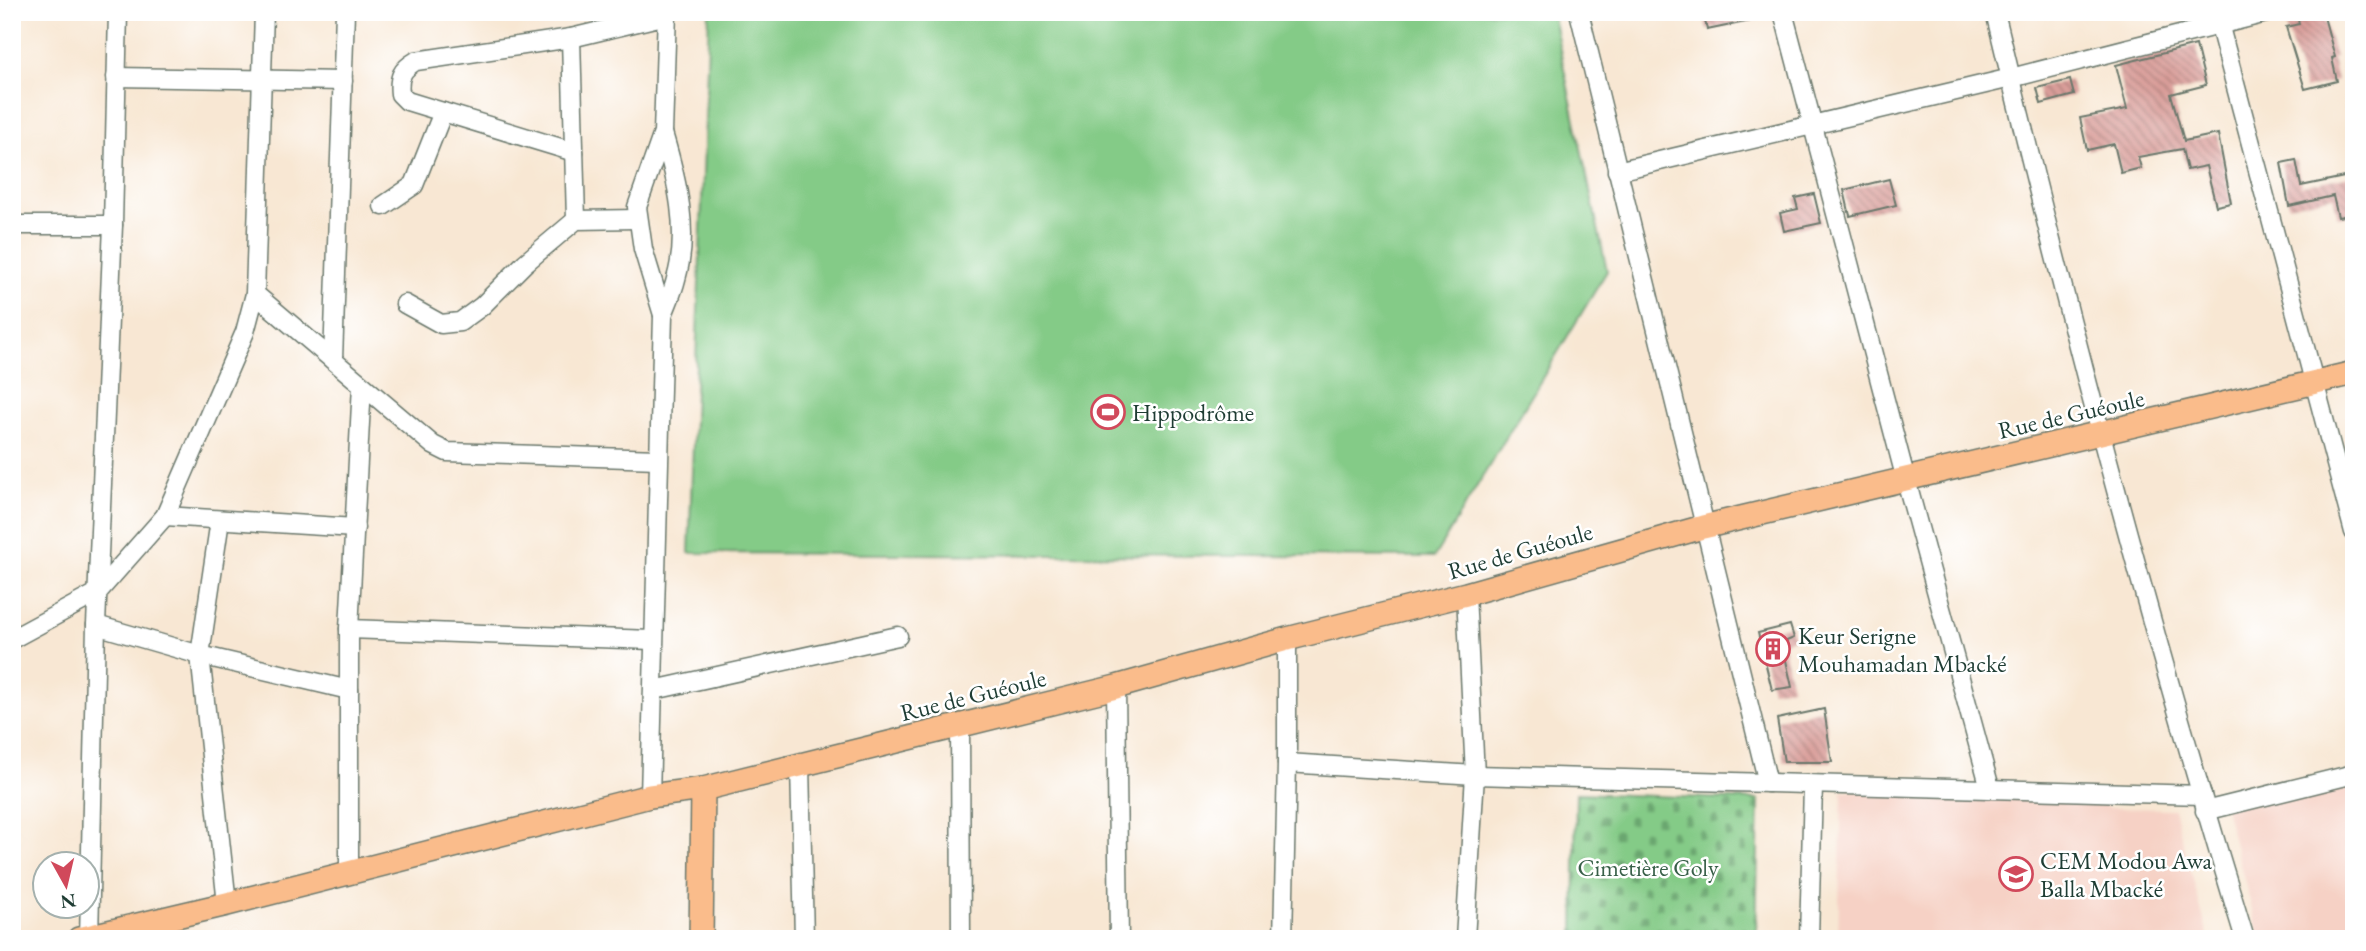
<svg xmlns="http://www.w3.org/2000/svg" width="2366" height="951" font-family="'EB Garamond',serif">
  <style>
    .built { fill: #f6d1c5 }
    .grass { fill: #84cb87; stroke: #52845e; stroke-width: 2 }
    .cemetery { fill: url(#cemetery-stones); stroke: #52845e; stroke-width: 2 }
    .building { fill: url(#building-back-hatch) }
    .lines { fill: none; stroke-linecap: round; stroke-linejoin: round }
    .minor-casing { stroke: #6b786c; stroke-width: 21 }
    .major-casing { stroke: #6b786c; stroke-width: 26 }
    .minor { stroke: #fff; stroke-width: 18 }
    .major { stroke: #fabc8b; stroke-width: 23 }
    .labels { text-anchor: middle; dominant-baseline: central; stroke-width: 5; stroke-linejoin: round; paint-order: stroke }
    .poi-label { font-size: 24px; fill: #1f3d34; stroke: #fff; text-anchor: start }
    .street-label { font-size: 24px; fill: #1f3d34; stroke: #fff }
    .park-label { font-size: 24px; fill: #386049; stroke: #fff }
  </style>
  <defs>
    <pattern id="cemetery-stones" width="16" height="16" patternUnits="userSpaceOnUse" patternTransform="scale(1.75)"><rect width="16" height="16" fill="#84cb87"/><path d="M2 7V4a2 2 0 0 1 4 0v3zM10 15v-3a2 2 0 0 1 4 0v3z" fill="#6ba66f"/></pattern>
    <pattern id="building-back-hatch" width="6" height="6" patternUnits="userSpaceOnUse" patternTransform="scale(1.75)"><rect width="6" height="6" fill="#da9e9a"/><path d="M-1 5l2 2M0 0l6 6M5-1l2 2" fill="none" stroke="#b0827e"/></pattern>
  </defs>
  <rect width="100%" height="100%" fill="#fff"/>
  <filter id="ink" filterUnits="userSpaceOnUse"><feTurbulence type="fractalNoise" baseFrequency=".0143" numOctaves="2"/><feDisplacementMap in="SourceGraphic" scale="14" xChannelSelector="R" yChannelSelector="G"/><feConvolveMatrix kernelMatrix="1 2 1 2 8 2 1 2 1" color-interpolation-filters="sRGB"/></filter>
  <filter id="wash" filterUnits="userSpaceOnUse"><feTurbulence type="fractalNoise" baseFrequency=".00686" numOctaves="4" result="noise"/><feDisplacementMap in="SourceGraphic" scale="28" xChannelSelector="R" yChannelSelector="G"/><feGaussianBlur stdDeviation="1.57" result="paint"/><feColorMatrix in="noise" values="0 0 0 0 0 0 0 0 0 0 0 0 0 0 0 0 0 1.4 0 .05"/><feComposite in="paint" operator="in"/></filter>
  <g filter="url(#wash)">
    <rect width="100%" height="100%" fill="#f8e7d3"/>
    <!-- built -->
    <g class="built">
      <polygon points="2354,777 2354,939 2260,939 2225,808"/>
      <polygon points="1842,791 2105,795 2106,808 2174,809 2209,939 1838,939"/>
    </g>
    <!-- grass -->
    <polygon class="grass" points="709,12 1552,12 1607,271 1434,557 689,553"/>
    <!-- cemetery -->
    <polygon class="cemetery" points="1576,793 1759,800 1756,939 1574,939"/>
    <g id="blocks">
      <!-- building -->
      <g class="building">
        <polygon points="1703,12 1759,12 1760,19 1707,30"/>
        <polygon points="2323,13 2335,57 2332,58 2337,81 2305,89 2286,27 2299,24 2298,19"/>
        <polygon points="2196,45 2206,85 2171,94 2184,141 2218,134 2231,203 2216,206 2206,166 2187,170 2182,149 2138,157 2141,168 2121,173 2114,144 2087,150 2080,118 2127,109 2116,65"/>
        <polygon points="2070,80 2074,95 2041,104 2037,88"/>
        <polygon points="2296,160 2301,186 2349,176 2354,196 2354,214 2338,217 2333,196 2289,206 2281,163"/>
        <polygon points="1889,179 1896,205 1850,216 1844,190"/>
        <polygon points="1814,194 1821,223 1784,231 1780,213 1798,209 1795,198"/>
        <polygon points="1790,625 1794,638 1784,642 1785,656 1792,687 1772,690 1758,633"/>
        <polygon points="1824,709 1832,762 1784,762 1777,719"/>
      </g>
    </g>
  </g>
  <g filter="url(#ink)">
    <use href="#blocks" fill-opacity="0" stroke="#6b786c" stroke-width="2"/>
    <g class="lines">
      <!-- minor casing -->
      <g class="minor-casing">
        <g id="minor">
          <polyline points="1579,12 1768,783"/>
          <polyline points="1783,12 1906,480 1990,788"/>
          <path d="M1995,12C2069,323 2151,633 2245,939"/>
          <polyline points="2216,12 2354,532"/>
          <polyline points="571,38 576,220"/>
          <polyline points="116,77 343,81"/>
          <path d="M574,152L407,101L400,94C398,77 402,69 416,61L571,38L667,15"/>
          <polyline points="1617,171 2011,78 2270,12"/>
          <polyline points="383,206 414,185 443,112"/>
          <polyline points="12,225 113,225"/>
          <polyline points="255,294 433,445 447,452 658,459"/>
          <polyline points="405,304 441,324 460,322 482,306 525,263 576,220 637,219"/>
          <polyline points="663,315 643,249 637,207 663,133 667,12"/>
          <polyline points="333,360 345,12"/>
          <polyline points="165,516 355,528"/>
          <polyline points="220,520 200,655 227,904"/>
          <polyline points="96,625 200,655 349,690"/>
          <polyline points="349,629 652,640"/>
          <polyline points="12,639 97,593 165,516 245,332 255,294 264,12"/>
          <polyline points="1116,687 1119,939"/>
          <polyline points="654,690 898,636"/>
          <polyline points="960,725 961,939"/>
          <polyline points="1287,763 1475,775 2202,795"/>
          <polyline points="800,765 804,939"/>
          <path d="M650,796L663,315C667,304 673,292 676,279C690,231 677,180 663,133"/>
          <polyline points="2205,811 2354,774"/>
          <polyline points="349,872 349,629 362,385"/>
          <polyline points="89,939 96,625 113,225 118,12"/>
          <polyline points="1283,939 1287,763 1287,639"/>
          <polyline points="1465,939 1475,775 1466,594"/>
          <polyline points="1809,939 1813,785"/>
        </g>
      </g>
      <!-- major casing -->
      <g class="major-casing">
        <g id="major">
          <polyline points="79,939 227,904 650,796 703,789 1116,687 1287,639 1466,594 1703,527 2354,373"/>
          <polyline points="701,939 703,789"/>
        </g>
      </g>
      <!-- minor -->
      <use href="#minor" class="minor"/>
      <!-- major -->
      <use href="#major" class="major"/>
    </g>
  </g>
  <!-- icons -->
  <defs>
    <g id="stadium-ring" transform="scale(1.75)"><circle r="9.5" fill="#fff" stroke="#d1495b" stroke-width="1.5"/><path d="M0-5a6.5 5 0 1 0 0 10a6.5 5 0 1 0 0-10ZM-3.5-1.8h7v3.6h-7Z" fill="#d1495b"/></g>
    <g id="building-ring" transform="scale(1.75)"><circle r="9.5" fill="#fff" stroke="#d1495b" stroke-width="1.5"/><path d="M-4-6H4V6H1V3H-1V6H-4ZM-2.5-4.3h1.7v1.8h-1.7ZM.8-4.3h1.7v1.8H.8ZM-2.5-1h1.7V.8h-1.7ZM.8-1h1.7V.8H.8Z" fill="#d1495b"/></g>
    <g id="school-ring" transform="scale(1.75)"><circle r="9.5" fill="#fff" stroke="#d1495b" stroke-width="1.5"/><path d="M0-5L7-2L0 1L-7-2ZM-4 1L0 2.5L4 1V4Q0 6-4 4Z" fill="#d1495b"/></g>
  </defs>
  <g fill-rule="evenodd">
    <use href="#stadium-ring" x="1108" y="412"/>
    <use href="#building-ring" x="1773" y="649"/>
    <use href="#school-ring" x="2016" y="874"/>
  </g>
  <g class="labels">
    <!-- poi labels -->
    <g class="poi-label">
      <text x="1132" y="412">Hippodrôme</text>
      <text x="1798" y="635">Keur Serigne<tspan x="1798" dy="28">Mouhamadan Mbacké</tspan></text>
      <text x="2040" y="860">CEM Modou Awa<tspan x="2040" dy="28">Balla Mbacké</tspan></text>
    </g>
    <!-- street labels -->
    <g class="street-label">
      <text transform="translate(2071 414) rotate(-13)">Rue de Guéoule</text>
      <text transform="translate(1520 551) rotate(-16)">Rue de Guéoule</text>
      <text transform="translate(973 695) rotate(-14)">Rue de Guéoule</text>
    </g>
    <!-- park labels -->
    <g class="park-label">
      <text x="1648" y="867">Cimetière Goly</text>
    </g>
  </g>
  <!-- margin -->
  <rect width="2366" height="951" fill="none" stroke="#fff" stroke-width="42"/>
  <!-- north arrow -->
  <g transform="translate(66 885) rotate(172)"><circle r="33" fill="#ffffff" stroke="#a5b1ae" stroke-width="2"/>
  <path d="M0-5L12 26L0 18L-12 26Z" fill="#d1495b"/>
  <text y="-10" font-size="19" font-weight="bold" text-anchor="middle" fill="#1f3d34">N</text>
  </g>
</svg>
